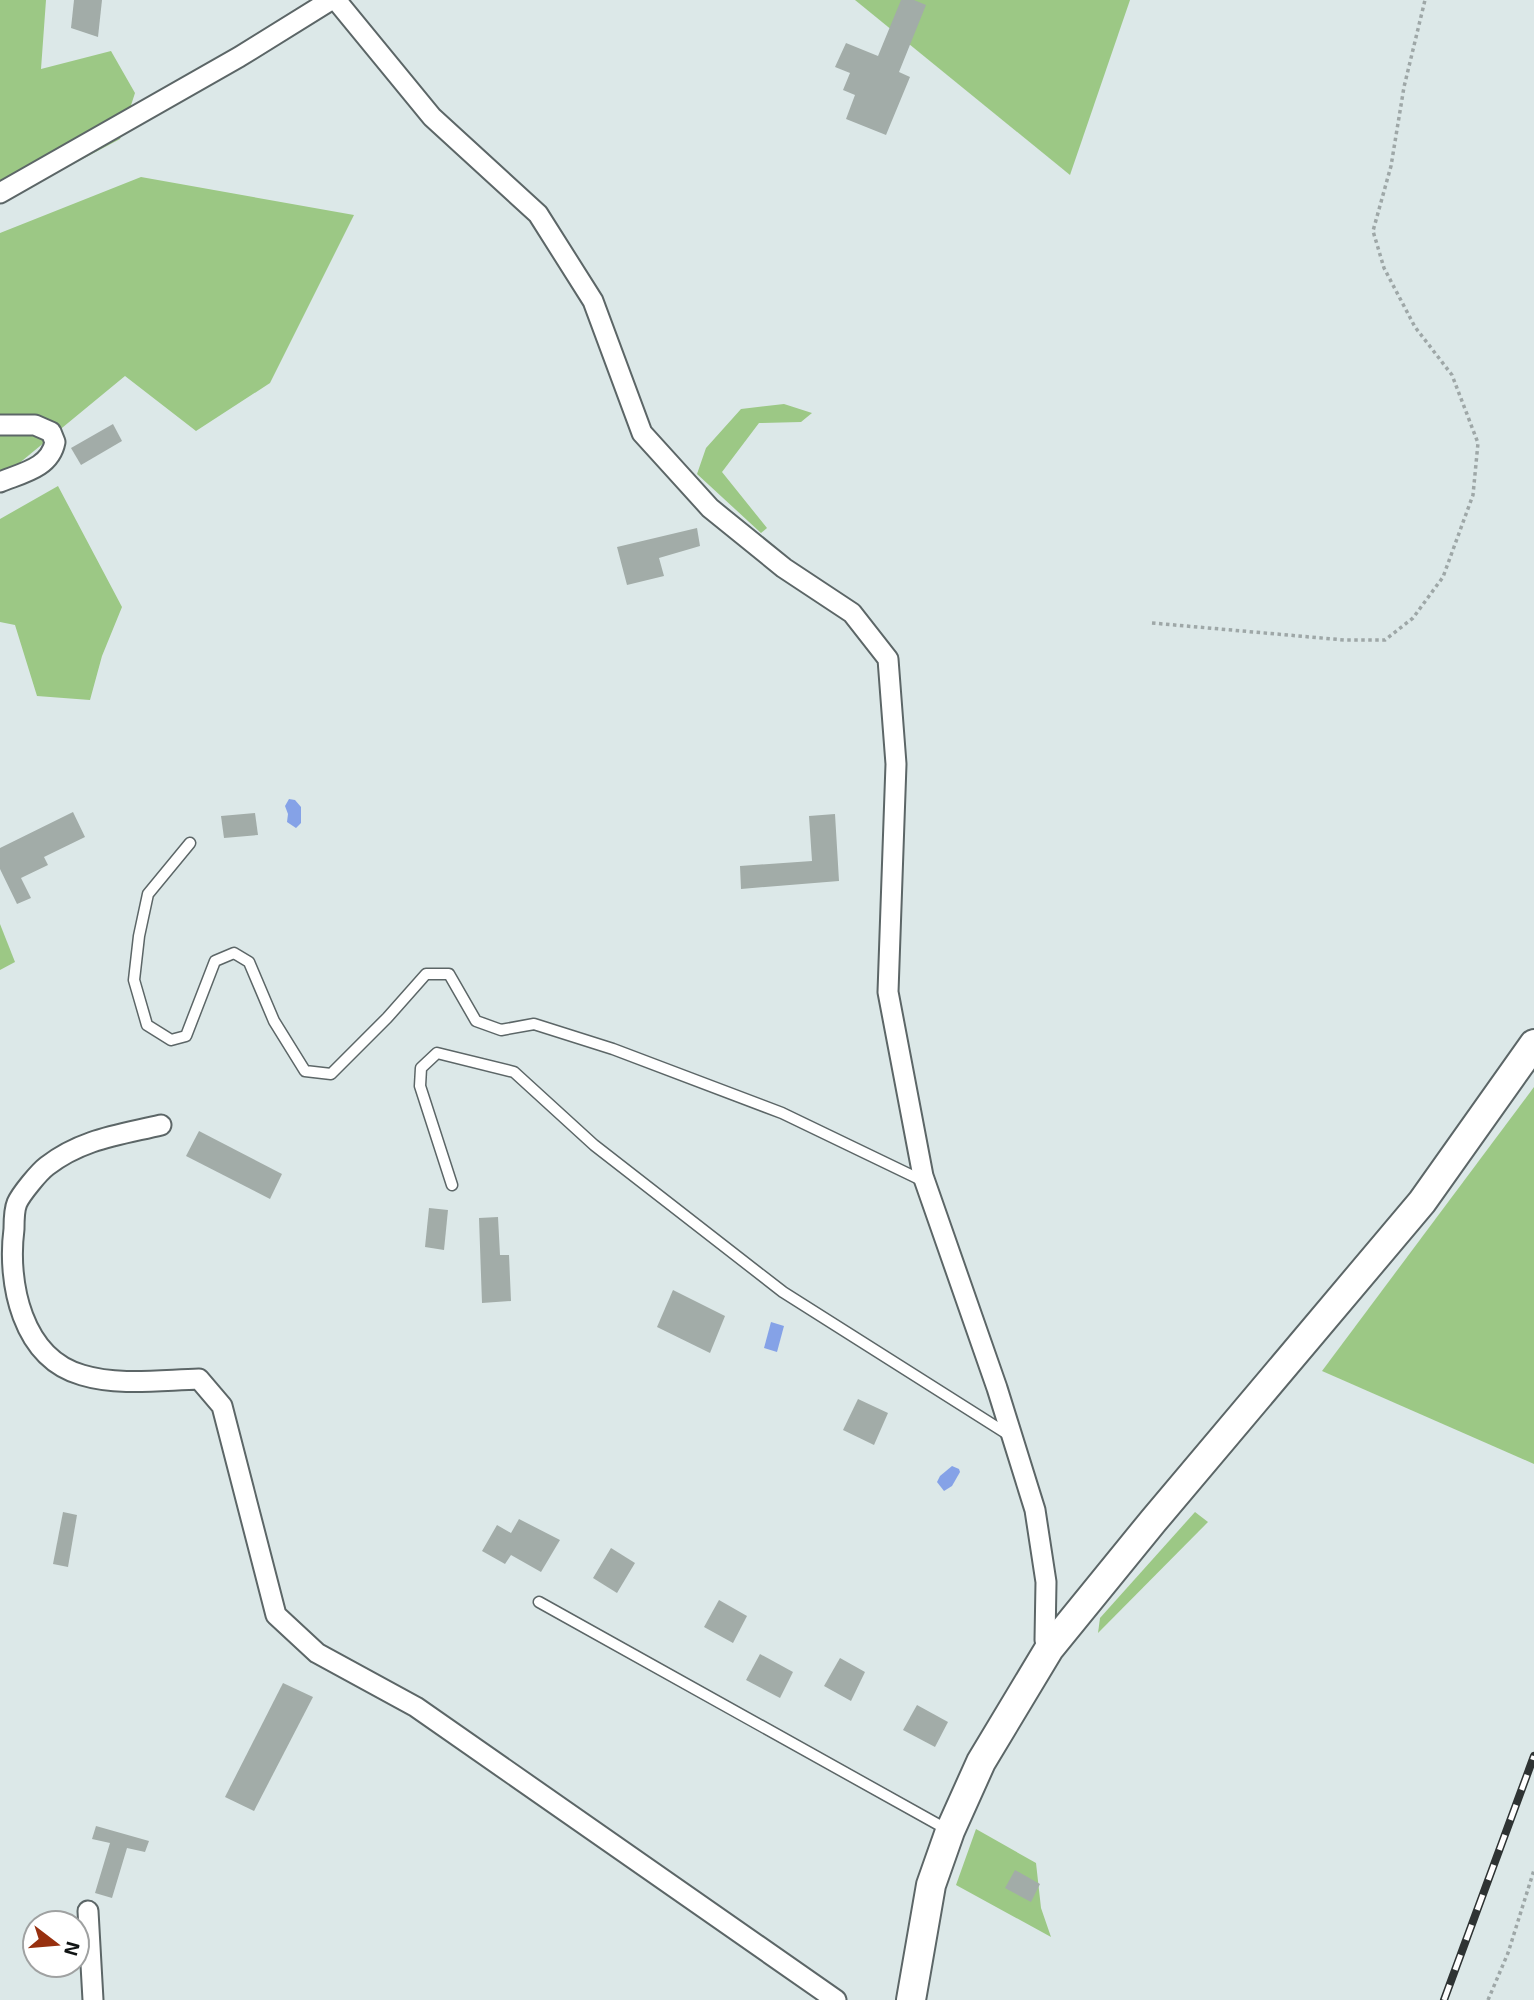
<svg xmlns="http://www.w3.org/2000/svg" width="1534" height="2000" font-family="'Exo 2',sans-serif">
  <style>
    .green { fill: #9cc885 }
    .water { fill: #85a2e7 }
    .building { fill: #a2aca8 }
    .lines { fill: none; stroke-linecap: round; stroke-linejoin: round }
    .lane-casing { stroke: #5c6667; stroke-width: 13 }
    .street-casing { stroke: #5c6667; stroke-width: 23 }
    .secondary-casing { stroke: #5c6667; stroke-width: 32 }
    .path { stroke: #9ea7a7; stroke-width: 3.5; stroke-dasharray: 3.5 3.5; stroke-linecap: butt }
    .lane { stroke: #fff; stroke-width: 10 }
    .street { stroke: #fff; stroke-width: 19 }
    .secondary { stroke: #fff; stroke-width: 28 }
    .rail-casing { stroke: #2e3333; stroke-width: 8 }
    .rail { stroke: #fff; stroke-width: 5; stroke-dasharray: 16; stroke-linecap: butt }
  </style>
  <rect width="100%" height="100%" fill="#dce8e8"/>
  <!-- green -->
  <g class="green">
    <polygon points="0,0 46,0 41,69 111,51 135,93 120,139 0,203"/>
    <polygon points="855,0 1130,0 1070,175"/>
    <polygon points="141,177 354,215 270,383 196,431 125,376 0,479 0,233"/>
    <polygon points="784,404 812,413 801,422 759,423 722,472 767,528 761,533 697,474 706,448 741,409"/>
    <polygon points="58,486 122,607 102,656 90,700 37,696 15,625 0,622 0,519"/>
    <polygon points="0,924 15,962 0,970"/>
    <polygon points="1534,1087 1534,1464 1322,1371"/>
    <polygon points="1195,1512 1208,1522 1098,1633 1100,1618"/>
    <polygon points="976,1829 1036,1863 1041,1908 1051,1937 956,1885"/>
  </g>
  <!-- water -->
  <g class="water">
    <polygon points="289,799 295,800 301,807 301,823 296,828 287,822 288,814 285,806"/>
    <polygon points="771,1322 784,1326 777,1352 764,1348"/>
    <polygon points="952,1466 959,1469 960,1472 952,1486 944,1491 937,1482 940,1476"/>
  </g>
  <!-- building -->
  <g class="building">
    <polygon points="74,0 102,0 98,37 71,28"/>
    <polygon points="901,0 914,0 926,5 899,72 910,77 886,135 846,119 855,95 843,90 850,73 835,67 846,43 878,56"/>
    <polygon points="113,424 122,441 81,465 71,448"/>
    <polygon points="697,528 700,546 659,558 664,576 627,585 617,547"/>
    <polygon points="73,812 85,837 44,857 48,865 21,878 31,898 17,904 0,869 0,848"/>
    <polygon points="255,813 258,835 224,838 221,816"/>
    <polygon points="835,814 839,881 741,889 740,866 812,861 809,816"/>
    <polygon points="199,1131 282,1174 270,1199 186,1156"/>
    <polygon points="429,1208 448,1210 444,1250 425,1247"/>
    <polygon points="498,1217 500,1255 509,1255 511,1301 482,1303 479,1218"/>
    <polygon points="673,1290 725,1316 710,1353 657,1327"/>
    <polygon points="858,1399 888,1413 874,1445 843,1430"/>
    <polygon points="63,1512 77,1515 68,1567 53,1564"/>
    <polygon points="519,1519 560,1540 541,1572 511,1555 505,1564 482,1551 497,1525 511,1533"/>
    <polygon points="611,1548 635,1563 617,1593 593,1578"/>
    <polygon points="719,1600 747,1616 733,1643 704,1627"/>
    <polygon points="760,1654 793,1672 780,1698 746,1680"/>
    <polygon points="840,1658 865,1672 851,1701 824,1686"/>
    <polygon points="283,1683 313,1697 254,1811 225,1797"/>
    <polygon points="917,1705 948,1722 935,1747 903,1730"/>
    <polygon points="96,1826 149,1841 145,1852 127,1848 112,1898 95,1893 110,1843 92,1839"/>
    <polygon points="1015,1870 1040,1884 1031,1902 1005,1888"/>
  </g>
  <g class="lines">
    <!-- lane casing -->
    <g class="lane-casing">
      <g id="lane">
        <polyline points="190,843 148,894 139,936 134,980 147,1025 171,1040 186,1036 215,961 234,953 249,962 274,1021 305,1071 331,1074 387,1018 426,974 449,974 476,1021 501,1030 534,1024 613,1049 782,1113 917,1178 923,1176"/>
        <polyline points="452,1185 420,1086 421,1068 437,1053 514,1072 594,1145 783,1292 1009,1435"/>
        <polyline points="539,1602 948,1830"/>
      </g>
    </g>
    <!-- street casing -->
    <g class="street-casing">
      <g id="street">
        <polyline points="336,0 432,117 538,214 593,301 642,433 710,508 784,568 852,613 888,659 896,764 888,992 923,1176 997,1388 1035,1510 1046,1582 1045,1640 1049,1649"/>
        <polyline points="0,193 239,57 331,0"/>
        <path d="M0,425H35L51,432L55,442C50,468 22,473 0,482"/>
        <path d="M161,1125C119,1135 82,1139 47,1166C39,1172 21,1194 17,1203C14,1210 14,1221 14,1229C7,1283 22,1358 82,1375C118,1386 161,1380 199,1379L222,1406L276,1615L317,1653L416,1707L836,2000"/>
        <polyline points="88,1911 93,2000"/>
      </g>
    </g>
    <!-- secondary casing -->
    <g class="secondary-casing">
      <polyline id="secondary" points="911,2000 931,1885 950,1831 981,1762 1049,1649 1154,1520 1422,1202 1534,1044"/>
    </g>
    <!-- path -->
    <g class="path">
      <polyline points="1152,623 1344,640 1385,640 1413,618 1443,577 1473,495 1478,443 1452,375 1415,327 1384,268 1373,231 1391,166 1404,87 1425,0"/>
      <polyline points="1488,2000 1508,1953 1534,1870"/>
    </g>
    <!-- lane -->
    <use href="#lane" class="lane"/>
    <!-- street -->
    <use href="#street" class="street"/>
    <!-- secondary -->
    <use href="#secondary" class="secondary"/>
    <!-- rail casing -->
    <g class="rail-casing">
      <polyline id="rail" points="1444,2000 1534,1756"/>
    </g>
    <!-- rail -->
    <use href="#rail" class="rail"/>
  </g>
  <!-- north arrow -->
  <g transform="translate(56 1944) rotate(106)"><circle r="33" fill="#ffffff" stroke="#9fa1a1" stroke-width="2"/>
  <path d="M0-5L12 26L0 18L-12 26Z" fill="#97300f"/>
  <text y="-10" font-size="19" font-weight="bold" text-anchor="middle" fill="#101414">N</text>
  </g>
</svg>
